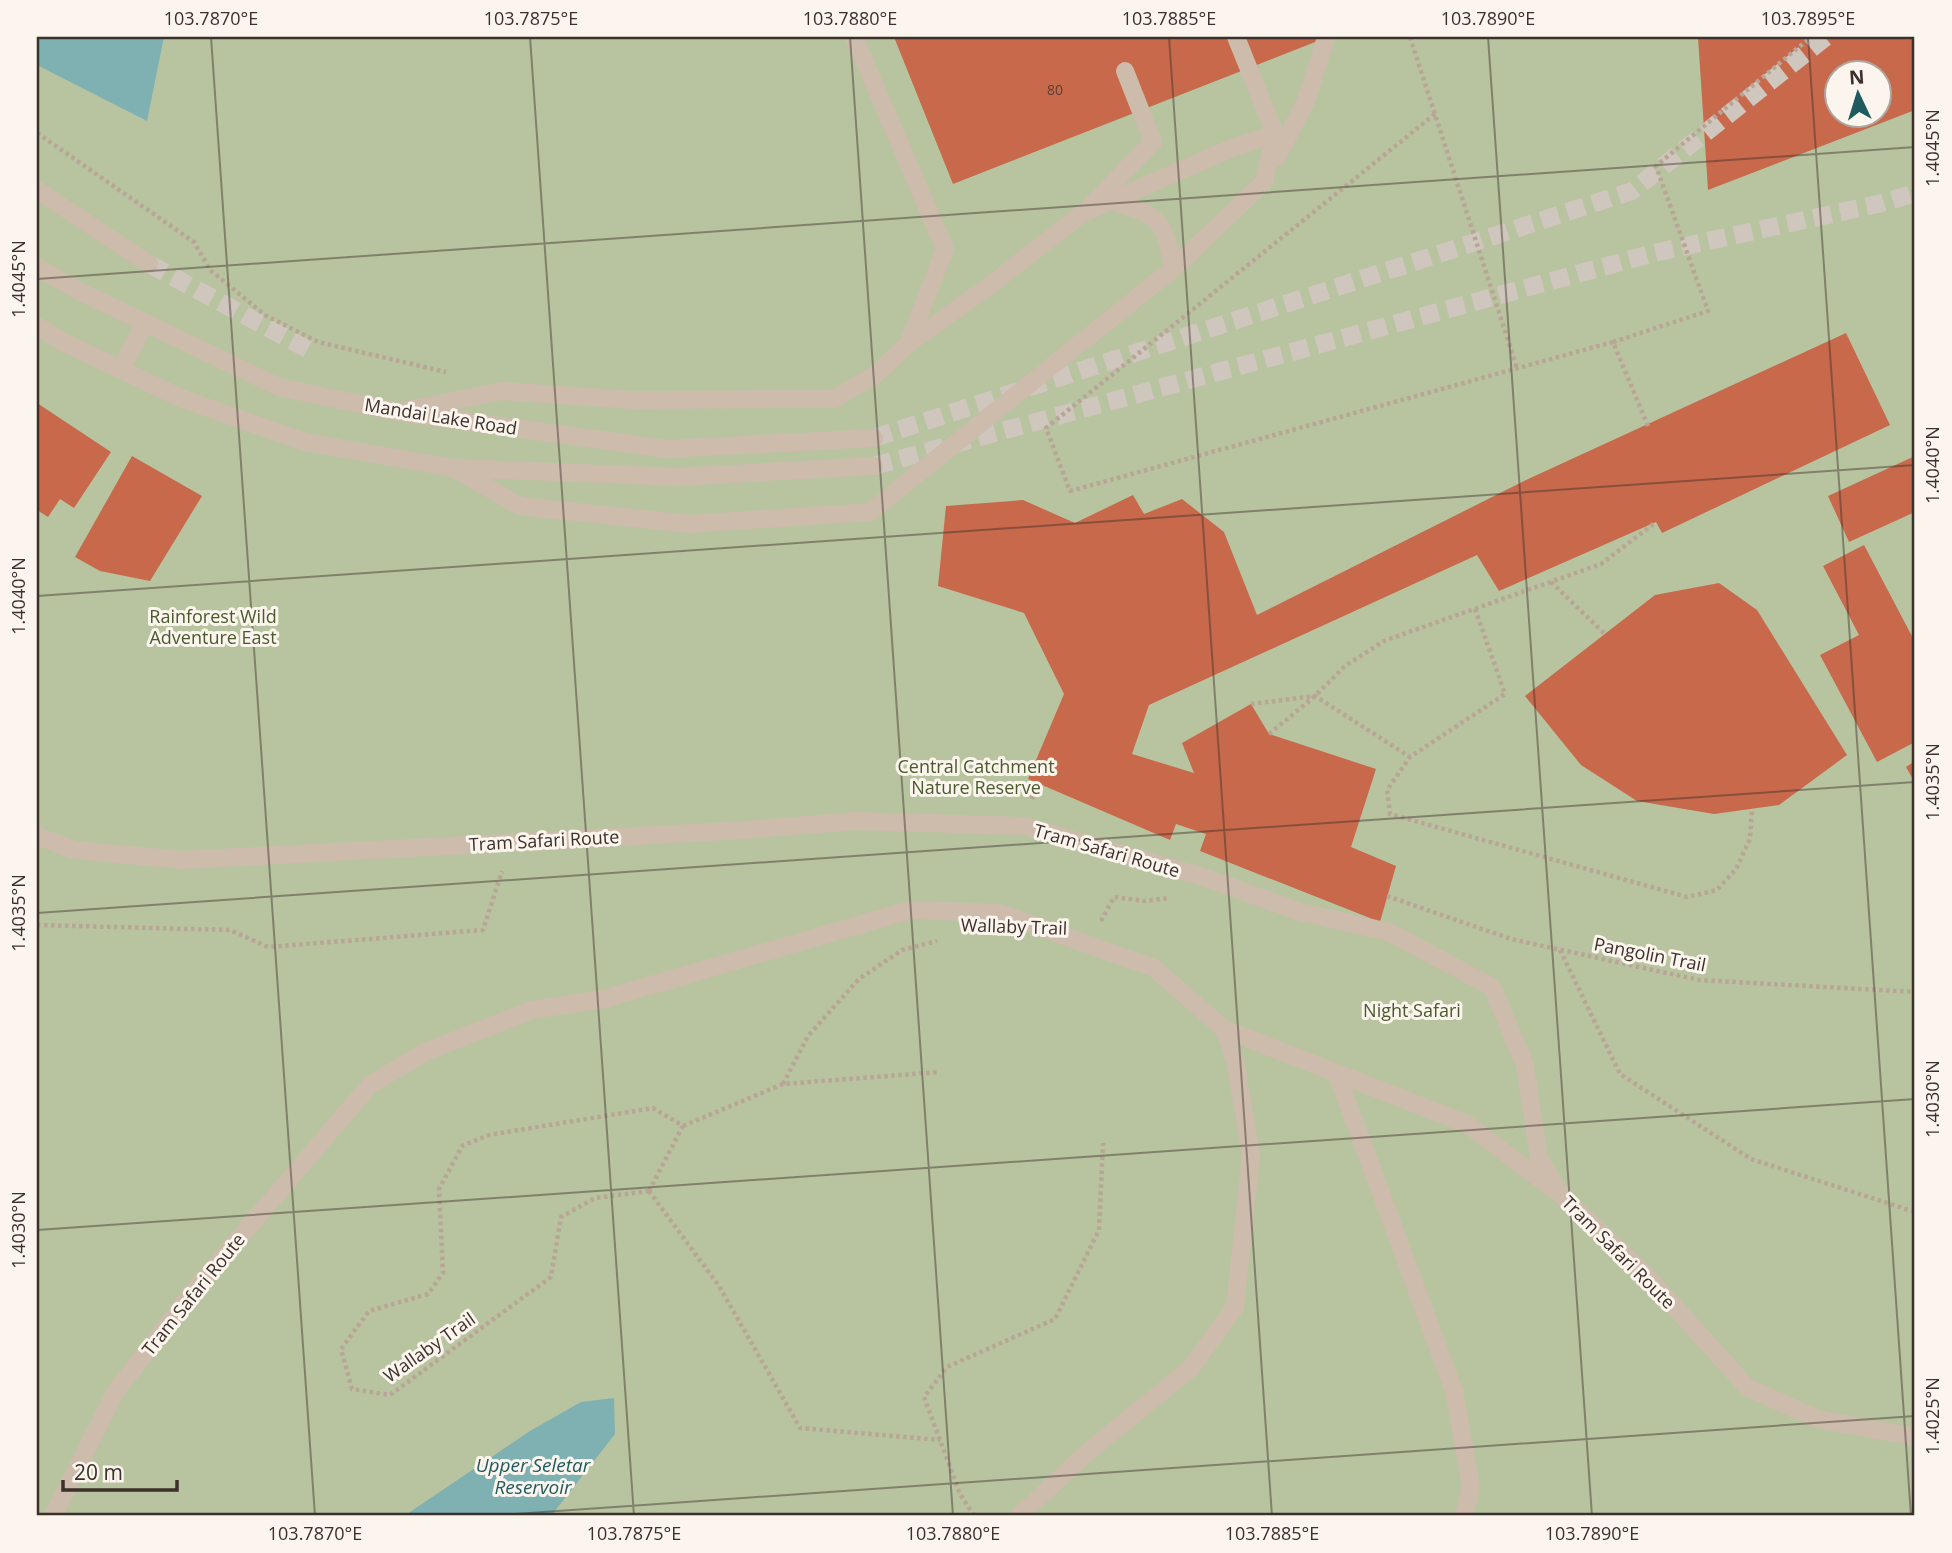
<svg xmlns="http://www.w3.org/2000/svg" width="1952" height="1553" font-family="'Open Sans',sans-serif">
  <style>
    .green { fill: #b8c4a0; fill-rule: evenodd }
    .water { fill: #7fb0b2 }
    .building { fill: #c8694b; fill-rule: evenodd }
    .lines { fill: none; stroke-linecap: round; stroke-linejoin: round }
    .minor-tunnel { stroke: #cfc6bd; stroke-width: 18; stroke-dasharray: 18 9; stroke-linecap: butt }
    .path { stroke: #b9a596; stroke-width: 4.5; stroke-dasharray: 3.5 3.5; stroke-linecap: butt }
    .minor { stroke: #cdbbac; stroke-width: 18 }
    .ticks { fill: none; stroke: #3b302b; stroke-width: 2; stroke-opacity: 0.45 }
    .labels { text-anchor: middle; dominant-baseline: central; stroke-width: 6; stroke-linejoin: round; paint-order: stroke }
    .number-label { font-size: 14px; fill: #5e3e33 }
    .street-label { font-size: 18px; fill: #3b302b; stroke: #fbf5ee }
    .park-label { font-size: 18px; fill: #4a5a2e; stroke: #fbf5ee }
    .water-label { font-size: 19px; font-style: italic; fill: #1f5a5e; stroke: #fbf5ee }
    .neatline { fill: none; stroke: #3b302b; stroke-width: 2.5 }
    .ticks-label { font-size: 18px; text-anchor: middle; fill: #3b302b }
  </style>
  <rect width="100%" height="100%" fill="#f4ebe1"/>
  <!-- green -->
  <path class="green" d="M37,37H1915V1516H37ZM1836,74H1878V116H1836Z"/>
  <!-- water -->
  <g class="water">
    <polygon points="37,37 164,37 147,121 37,65"/>
    <polygon points="614,1398 615,1434 551,1516 404,1516 530,1431 581,1402"/>
  </g>
  <!-- building -->
  <g class="building">
    <polygon points="894,37 1328,37 953,184"/>
    <path d="M1698,37H1915V110L1708,190ZM1836,74H1878V116H1836Z"/>
    <polygon points="1846,333 1890,425 1662,533 1656,522 1499,591 1477,555 1149,705 1132,754 1194,773 1182,743 1251,704 1269,734 1376,769 1351,847 1396,866 1380,922 1200,851 1206,834 1176,824 1170,840 1028,779 1064,694 1024,613 938,586 946,506 1023,500 1075,523 1133,495 1144,514 1182,499 1224,532 1257,615 1526,480"/>
    <polygon points="37,403 111,452 74,508 60,499 48,517 37,510"/>
    <polygon points="132,456 202,496 150,581 100,571 75,557"/>
    <polygon points="1915,456 1915,512 1849,542 1828,496"/>
    <polygon points="1864,545 1915,642 1915,742 1877,762 1820,655 1859,635 1823,566"/>
    <polygon points="1719,583 1757,610 1847,755 1779,805 1714,814 1637,801 1581,765 1525,696 1655,595"/>
    <polygon points="1915,761 1915,783 1906,767"/>
  </g>
  <g class="lines">
    <!-- minor-tunnel -->
    <g class="minor-tunnel">
      <polyline points="149,264 313,352"/>
      <polyline points="874,438 1632,191 1826,37"/>
      <polyline points="874,466 1654,253 1882,203 1915,193"/>
    </g>
    <!-- path -->
    <g class="path">
      <polyline points="1410,37 1517,368"/>
      <polyline points="1435,114 1046,428 1070,491 1613,342"/>
      <polyline points="37,133 194,242 210,270 265,315 318,342 446,372"/>
      <polyline points="1648,426 1613,342 1708,311 1656,166 1811,37"/>
      <polyline points="1551,582 1605,634"/>
      <polyline points="1475,609 1505,694 1410,757 1387,790 1390,814 1687,897 1717,890 1736,869 1750,839 1752,809"/>
      <polyline points="1251,704 1315,696 1410,757"/>
      <polyline points="1269,734 1315,696 1345,666 1384,641 1601,564 1656,522"/>
      <polyline points="1032,799 1037,783"/>
      <polyline points="1387,896 1511,939 1699,980 1915,992"/>
      <polyline points="1101,921 1114,897 1145,901 1168,898"/>
      <polyline points="37,925 230,930 268,947 483,930 502,871"/>
      <polyline points="1560,950 1620,1074 1751,1159 1915,1212"/>
      <polyline points="783,1084 808,1036 859,979 902,950 937,941"/>
      <polyline points="683,1126 783,1084 940,1072"/>
      <polyline points="649,1191 595,1198 561,1217 551,1277 390,1395 352,1389 341,1349 369,1311 428,1294 443,1273 439,1189 462,1146 489,1135 653,1108 683,1126"/>
      <polyline points="649,1191 719,1286 800,1428 940,1440"/>
      <polyline points="649,1191 683,1126"/>
      <polyline points="974,1516 960,1494 924,1397 947,1367 1055,1319 1099,1230 1103,1143"/>
    </g>
    <!-- minor -->
    <g class="minor">
      <polyline points="854,37 945,249 908,344"/>
      <polyline points="1236,37 1275,134"/>
      <polyline points="1277,157 1306,101 1326,38"/>
      <polyline points="37,190 149,264"/>
      <path d="M1110,201C1160,216 1162,217 1174,268"/>
      <polyline points="1091,205 1153,142 1125,71"/>
      <polyline points="37,267 79,291 279,387 398,412 667,449 874,438"/>
      <polyline points="37,326 63,342 183,399 305,442 453,468 679,477 874,466"/>
      <polyline points="121,369 145,323"/>
      <polyline points="398,412 502,391 633,400 834,399 875,375 908,344 989,286 1083,213 1232,148 1275,134 1264,182 1174,268 870,512 690,524 520,506 453,468"/>
      <polyline points="37,836 75,850 183,860 730,831 856,821 1024,826 1203,877 1301,912 1389,932 1492,987 1525,1065 1539,1158 1561,1195 1646,1275 1747,1387 1817,1419 1915,1437"/>
      <polyline points="1224,1029 1467,1124 1553,1189"/>
      <polyline points="1337,1074 1454,1391 1471,1486 1464,1516"/>
      <polyline points="53,1516 116,1391 192,1293 370,1085 425,1052 532,1010 604,999 910,910 1000,913 1154,968 1224,1029 1235,1060 1251,1155 1235,1307 1191,1368 1089,1451 1019,1516"/>
    </g>
  </g>
  <!-- ticks -->
  <path class="ticks" d="M211,37L315,1516M530,37L634,1516M850,37L953,1516M1169,37L1272,1516M1488,37L1592,1516M1808,37L1911,1516M37,279L1915,147M37,596L1915,465M37,913L1915,782M37,1230L1915,1099M487,1516L1915,1416"/>
  <g class="labels">
    <!-- number labels -->
    <g class="number-label">
      <text x="1055" y="89">80</text>
    </g>
    <!-- street labels -->
    <g class="street-label">
      <text transform="translate(441 416) rotate(9)">Mandai Lake Road</text>
      <text transform="translate(544 840) rotate(-3)">Tram Safari Route</text>
      <text transform="translate(1107 850) rotate(16)">Tram Safari Route</text>
      <text transform="translate(1014 926) rotate(2)">Wallaby Trail</text>
      <text transform="translate(1650 954) rotate(11)">Pangolin Trail</text>
      <text transform="translate(1619 1252) rotate(45)">Tram Safari Route</text>
      <text transform="translate(193 1294) rotate(-51)">Tram Safari Route</text>
      <text transform="translate(429 1347) rotate(-35)">Wallaby Trail</text>
    </g>
    <!-- park labels -->
    <g class="park-label">
      <text x="213" y="616">Rainforest Wild<tspan x="213" dy="21">Adventure East</tspan></text>
      <text x="976" y="766">Central Catchment<tspan x="976" dy="21">Nature Reserve</tspan></text>
      <text x="1412" y="1010">Night Safari</text>
    </g>
    <!-- water labels -->
    <g class="water-label">
      <text x="533" y="1465">Upper Seletar<tspan x="533" dy="22">Reservoir</tspan></text>
    </g>
  </g>
  <!-- border -->
  <rect width="1952" height="1553" fill="none" stroke="#fbf5ee" stroke-width="77"/>
  <!-- north arrow -->
  <g transform="translate(1858 94) rotate(356)"><circle r="33" fill="#fbf5ee" stroke="#aea6a0" stroke-width="2"/>
  <path d="M0-5L12 26L0 18L-12 26Z" fill="#1f5a5e"/>
  <text y="-10" font-size="19" font-weight="bold" text-anchor="middle" fill="#3b302b">N</text>
  </g>
  <!-- scale -->
  <path d="M63 1480v10h114v-10" fill="none" stroke="#3b302b" stroke-width="3.5"/>
  <text x="74" y="1480" font-size="21" fill="#3b302b" stroke="#fbf5ee" stroke-width="5" paint-order="stroke">20 m</text>
  <rect x="38" y="38" width="1875" height="1476" class="neatline"/>
  <g class="ticks-label">
    <text x="211" y="25">103.7870°E</text>
    <text x="531" y="25">103.7875°E</text>
    <text x="850" y="25">103.7880°E</text>
    <text x="1169" y="25">103.7885°E</text>
    <text x="1488" y="25">103.7890°E</text>
    <text x="1808" y="25">103.7895°E</text>
    <text transform="translate(1933 148) rotate(-90)" y="6">1.4045°N</text>
    <text transform="translate(19 279) rotate(-90)" y="6">1.4045°N</text>
    <text transform="translate(1933 465) rotate(-90)" y="6">1.4040°N</text>
    <text transform="translate(19 596) rotate(-90)" y="6">1.4040°N</text>
    <text transform="translate(1933 782) rotate(-90)" y="6">1.4035°N</text>
    <text transform="translate(19 913) rotate(-90)" y="6">1.4035°N</text>
    <text transform="translate(1933 1099) rotate(-90)" y="6">1.4030°N</text>
    <text transform="translate(19 1230) rotate(-90)" y="6">1.4030°N</text>
    <text transform="translate(1933 1416) rotate(-90)" y="6">1.4025°N</text>
    <text x="315" y="1540">103.7870°E</text>
    <text x="634" y="1540">103.7875°E</text>
    <text x="953" y="1540">103.7880°E</text>
    <text x="1272" y="1540">103.7885°E</text>
    <text x="1592" y="1540">103.7890°E</text>
  </g>
</svg>
